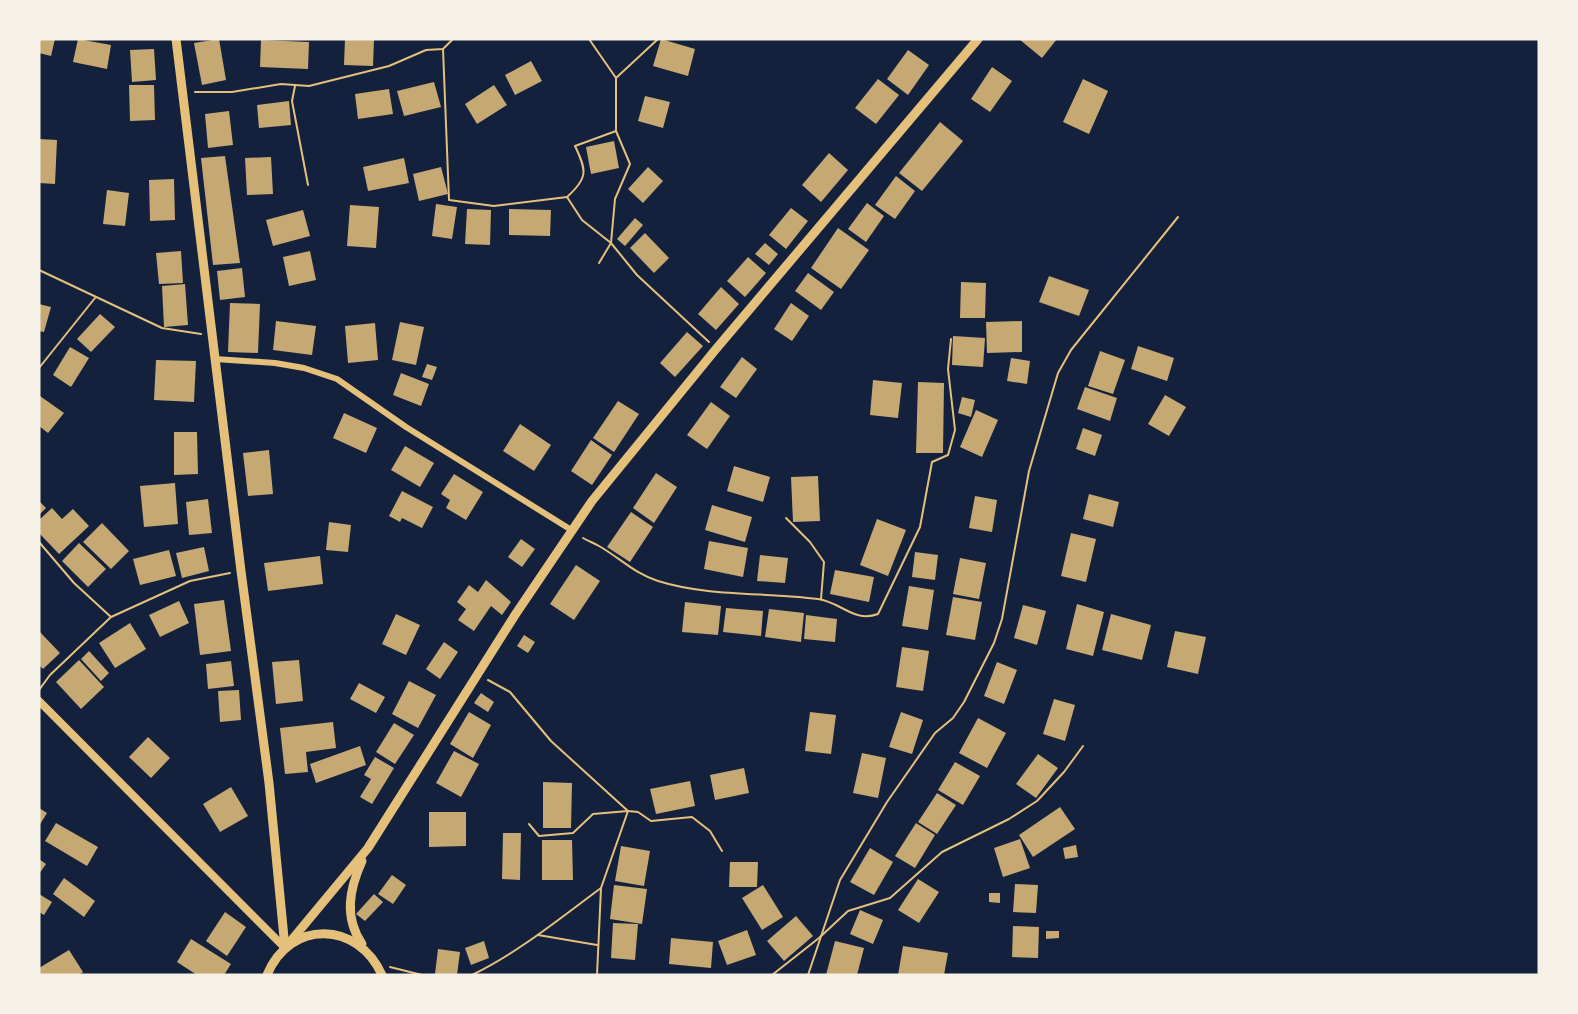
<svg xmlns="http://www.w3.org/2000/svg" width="1578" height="1014" font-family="'IBM Plex Sans',sans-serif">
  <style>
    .building { fill: #c6a872 }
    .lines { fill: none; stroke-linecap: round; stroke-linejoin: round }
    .path { stroke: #e5c07b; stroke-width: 2 }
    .minor { stroke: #e5c07b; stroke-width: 6 }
    .tertiary { stroke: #e5c07b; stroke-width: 8 }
    .secondary { stroke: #e5c07b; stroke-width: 9 }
  </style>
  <rect width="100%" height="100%" fill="#14213d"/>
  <!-- building -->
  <g class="building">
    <polygon points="39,39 55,39 51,56 39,53"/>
    <polygon points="78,39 111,45 107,69 73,62"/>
    <polygon points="219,39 226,80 202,85 194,43"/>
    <polygon points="345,39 374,39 373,66 344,65"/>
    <polygon points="661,39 695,49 688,76 653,66"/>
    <polygon points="1019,39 1057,39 1042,58"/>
    <polygon points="261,40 309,42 308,69 260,67"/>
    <polygon points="154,49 156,80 132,82 130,50"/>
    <polygon points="908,50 929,65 908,95 887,79"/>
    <polygon points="531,61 542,81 515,95 505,75"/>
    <polygon points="992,67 1012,81 990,112 971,99"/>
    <polygon points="878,79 899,95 876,124 855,108"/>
    <polygon points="1083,79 1108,91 1089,134 1063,122"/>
    <polygon points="434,82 441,107 404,116 397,91"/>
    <polygon points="129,85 154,85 155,120 130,121"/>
    <polygon points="494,85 507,105 477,124 465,104"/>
    <polygon points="389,89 393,114 358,119 355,94"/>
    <polygon points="645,96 670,102 663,128 638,121"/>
    <polygon points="289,101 291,125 259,128 257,105"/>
    <polygon points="229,111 233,145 208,148 205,114"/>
    <polygon points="940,122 963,141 922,191 899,173"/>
    <polygon points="39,139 57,140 55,184 39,183"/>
    <polygon points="614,141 619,168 591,174 586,147"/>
    <polygon points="829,153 848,170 821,202 802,185"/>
    <polygon points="225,156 240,263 213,265 201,158"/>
    <polygon points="271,157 273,194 247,195 245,158"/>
    <polygon points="404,158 409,183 368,191 363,167"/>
    <polygon points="441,167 448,194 419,201 413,174"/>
    <polygon points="648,167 663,181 643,203 628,189"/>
    <polygon points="896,176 915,191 895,219 875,205"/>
    <polygon points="174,179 175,220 150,221 149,180"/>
    <polygon points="107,190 129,193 125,226 103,224"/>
    <polygon points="867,203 884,216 866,242 848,229"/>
    <polygon points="436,204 457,207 452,239 432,236"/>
    <polygon points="350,205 379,207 376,248 347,246"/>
    <polygon points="791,208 808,221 786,249 769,235"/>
    <polygon points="467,209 491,210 490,245 465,244"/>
    <polygon points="509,209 551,210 550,236 509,235"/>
    <polygon points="303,210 310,236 273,246 266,220"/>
    <polygon points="635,218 643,225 625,246 617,239"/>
    <polygon points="838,228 869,250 841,289 811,268"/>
    <polygon points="645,233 669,258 654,273 630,248"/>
    <polygon points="765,243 778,254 769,265 755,254"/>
    <polygon points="181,251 183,283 159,284 156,253"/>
    <polygon points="310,251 316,280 289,286 283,257"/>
    <polygon points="748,257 766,273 745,297 727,281"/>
    <polygon points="242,268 245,297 220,300 217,271"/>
    <polygon points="808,273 834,292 821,310 795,291"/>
    <polygon points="1049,276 1089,290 1079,316 1039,302"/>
    <polygon points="961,282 986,283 985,318 960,318"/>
    <polygon points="185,284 188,325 164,327 162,286"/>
    <polygon points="721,287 739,304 716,330 698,314"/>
    <polygon points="230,303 260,304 258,353 228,352"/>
    <polygon points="791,303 809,316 792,341 774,329"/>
    <polygon points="39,304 51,307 44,332 39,331"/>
    <polygon points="100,314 115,327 91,352 77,339"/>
    <polygon points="276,321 316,326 312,355 273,350"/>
    <polygon points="1022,321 1022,352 987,353 986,322"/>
    <polygon points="400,322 424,327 416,365 392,360"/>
    <polygon points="375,323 378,360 348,363 345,326"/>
    <polygon points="687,332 703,346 675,377 660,363"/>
    <polygon points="953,336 985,338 983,367 952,365"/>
    <polygon points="1138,346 1174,358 1167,381 1131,369"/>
    <polygon points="70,347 89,358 71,387 53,375"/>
    <polygon points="1100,351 1125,360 1113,394 1088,386"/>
    <polygon points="742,357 757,369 736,398 720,387"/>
    <polygon points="1011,358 1030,361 1027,384 1007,381"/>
    <polygon points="156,360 196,361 194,402 154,400"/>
    <polygon points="427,364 437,367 432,380 422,377"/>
    <polygon points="401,373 429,384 421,406 393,395"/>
    <polygon points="873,380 902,383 898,418 870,415"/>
    <polygon points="918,382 944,383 943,453 916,453"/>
    <polygon points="1085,387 1117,398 1110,421 1077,409"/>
    <polygon points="1165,395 1186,407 1169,436 1148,424"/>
    <polygon points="40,396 64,413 48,433 39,426"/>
    <polygon points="962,397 975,400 971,417 958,413"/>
    <polygon points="618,401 639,414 614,452 593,438"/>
    <polygon points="711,402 730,416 707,449 687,435"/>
    <polygon points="976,410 998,420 982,457 960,447"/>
    <polygon points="344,413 377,428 366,453 333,438"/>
    <polygon points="520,424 551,445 534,471 503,451"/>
    <polygon points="1083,428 1102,435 1095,456 1076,449"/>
    <polygon points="174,432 197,432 198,474 174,475"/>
    <polygon points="591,440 612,455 592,485 571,471"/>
    <polygon points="405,446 434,463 420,487 391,470"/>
    <polygon points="269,450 273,494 248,496 243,453"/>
    <polygon points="734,466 770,477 763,502 727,491"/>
    <polygon points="656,473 677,487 654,523 633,508"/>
    <polygon points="454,474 483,492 466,520 446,508 450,500 441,494"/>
    <polygon points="818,476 820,521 793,522 791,477"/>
    <polygon points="175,483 178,524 144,527 140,486"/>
    <polygon points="402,491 433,507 422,528 402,518 400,522 389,516"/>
    <polygon points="1089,494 1119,502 1113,527 1083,519"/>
    <polygon points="975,496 997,500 992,532 969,528"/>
    <polygon points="208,499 212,533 189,535 186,502"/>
    <polygon points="39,501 46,508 39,515"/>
    <polygon points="712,505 752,517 745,542 705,530"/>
    <polygon points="52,508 62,519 73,509 89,526 59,554 39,533 39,520"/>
    <polygon points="631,512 653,527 630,562 607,547"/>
    <polygon points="877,519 906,530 888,576 860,565"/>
    <polygon points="329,522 351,525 348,552 326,550"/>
    <polygon points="102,523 129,551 111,569 83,542"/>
    <polygon points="1071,533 1096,539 1086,582 1061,576"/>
    <polygon points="521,539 535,549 522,567 508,557"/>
    <polygon points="709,541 748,548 743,577 704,569"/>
    <polygon points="79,543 106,569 88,587 62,561"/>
    <polygon points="204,547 209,571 182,578 176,553"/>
    <polygon points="169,550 176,576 140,585 133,559"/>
    <polygon points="915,552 938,555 935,580 912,577"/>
    <polygon points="760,555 788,558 785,583 757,581"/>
    <polygon points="320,556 323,584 268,591 264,563"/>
    <polygon points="960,558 986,563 979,599 953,594"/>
    <polygon points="576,565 600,581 574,620 550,604"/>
    <polygon points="835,570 874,577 869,602 830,594"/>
    <polygon points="486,580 511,602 502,615 491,606 474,631 458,620 466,609 457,602 469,585 478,592"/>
    <polygon points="909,586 934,590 928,630 902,626"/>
    <polygon points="953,597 982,602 975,640 946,635"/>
    <polygon points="224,600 231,651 200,655 194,604"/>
    <polygon points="179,601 189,623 160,637 149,615"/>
    <polygon points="685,602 721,606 718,635 682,632"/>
    <polygon points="1077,604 1104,612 1093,656 1066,649"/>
    <polygon points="1023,605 1046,611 1037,645 1014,638"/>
    <polygon points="726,608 763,611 761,636 723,632"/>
    <polygon points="769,609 804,613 801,642 765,637"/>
    <polygon points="396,614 420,625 406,655 382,644"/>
    <polygon points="1111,614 1151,625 1142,660 1102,650"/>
    <polygon points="806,615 837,619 835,642 804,639"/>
    <polygon points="130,623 146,649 115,668 99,643"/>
    <polygon points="39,631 60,653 43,669 39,665"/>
    <polygon points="1175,631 1206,637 1198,674 1167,667"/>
    <polygon points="524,635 535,642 528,653 517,646"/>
    <polygon points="444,642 458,652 440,679 426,669"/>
    <polygon points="902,647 929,651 923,691 896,687"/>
    <polygon points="89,651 109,673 101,681 81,659"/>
    <polygon points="79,660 104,687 81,709 56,682"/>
    <polygon points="299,660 303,701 276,704 272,662"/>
    <polygon points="231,661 234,686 208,689 206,664"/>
    <polygon points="997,662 1017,670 1004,704 984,696"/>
    <polygon points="409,681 436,695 418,728 392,714"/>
    <polygon points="359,683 385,697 376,713 350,699"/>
    <polygon points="239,690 241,720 220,722 218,691"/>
    <polygon points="481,693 494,702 488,712 474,703"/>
    <polygon points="1054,699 1075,705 1065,741 1043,734"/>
    <polygon points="469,712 491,725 473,758 450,744"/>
    <polygon points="810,712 836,715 831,754 805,751"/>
    <polygon points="901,712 923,720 912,754 889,747"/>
    <polygon points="978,718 1006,733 987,768 959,753"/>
    <polygon points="333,722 336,748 306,752 308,772 285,774 280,728"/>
    <polygon points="394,723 414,735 395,764 376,752"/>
    <polygon points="148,737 170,758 151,778 129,757"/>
    <polygon points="360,746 366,765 316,783 310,764"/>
    <polygon points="454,751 479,764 461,797 436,783"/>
    <polygon points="862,753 886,758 878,798 853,793"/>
    <polygon points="1038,754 1058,768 1036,798 1016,784"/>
    <polygon points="375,757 394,768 372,804 360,797 371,779 364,775"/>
    <polygon points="955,762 980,776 963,805 938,790"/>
    <polygon points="744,768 749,793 715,800 710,775"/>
    <polygon points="690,781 695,806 656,814 650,789"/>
    <polygon points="543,782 572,783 571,828 543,828"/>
    <polygon points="231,787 248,816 220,832 203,804"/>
    <polygon points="937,793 956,805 937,834 918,822"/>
    <polygon points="1060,807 1075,829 1033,857 1019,835"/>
    <polygon points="39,808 47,813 39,826"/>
    <polygon points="429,812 466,812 466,846 429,847"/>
    <polygon points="56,823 98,847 87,866 45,841"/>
    <polygon points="916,823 935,835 915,868 895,856"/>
    <polygon points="503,833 521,833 520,880 502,879"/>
    <polygon points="1020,839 1030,868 1003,877 994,848"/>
    <polygon points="542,840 572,840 573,880 542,880"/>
    <polygon points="1076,845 1078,857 1065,859 1063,848"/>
    <polygon points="621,846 650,851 644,886 615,881"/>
    <polygon points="870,848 893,862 874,895 850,882"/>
    <polygon points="39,859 46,864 39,874"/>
    <polygon points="730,862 758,862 757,887 729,887"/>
    <polygon points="392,875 406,885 393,904 378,894"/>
    <polygon points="64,878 95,901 84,917 53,894"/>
    <polygon points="918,879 939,892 919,923 898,910"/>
    <polygon points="1015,884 1038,885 1036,913 1013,912"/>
    <polygon points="614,885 647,889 642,924 610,919"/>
    <polygon points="763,885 783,917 762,930 742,898"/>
    <polygon points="989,893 1000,893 1000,903 989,902"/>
    <polygon points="39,894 52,902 44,915 39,912"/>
    <polygon points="374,894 383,902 365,921 356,914"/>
    <polygon points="860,910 883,920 873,944 850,934"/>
    <polygon points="225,912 246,927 227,956 206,941"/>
    <polygon points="796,916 813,936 784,961 767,941"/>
    <polygon points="613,923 638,924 635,960 611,958"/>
    <polygon points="1013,926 1039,927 1038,958 1012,957"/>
    <polygon points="747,930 756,955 727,965 718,941"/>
    <polygon points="1046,931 1059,931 1059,938 1046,939"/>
    <polygon points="671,938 713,942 711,968 669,964"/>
    <polygon points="191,939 231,964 224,975 197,975 177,962"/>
    <polygon points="484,941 489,958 471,965 465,948"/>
    <polygon points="835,941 864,948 857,975 826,975"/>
    <polygon points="903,946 948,953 944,975 898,975"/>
    <polygon points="438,949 460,952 457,975 435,974"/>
    <polygon points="69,950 83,972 79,975 39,975 39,968"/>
  </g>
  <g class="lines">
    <!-- path -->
    <g class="path">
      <polyline points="589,39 616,78 616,131 630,164 615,199 611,243 599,263"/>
      <polyline points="443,49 449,200 494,206 567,197 582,220 611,243 637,275 709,342"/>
      <polyline points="616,78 658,39"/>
      <polyline points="295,86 292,101 308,185"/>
      <polyline points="195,92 232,92 281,84 309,86 389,66 426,50 443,49 453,39"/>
      <path d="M567,197C588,178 587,171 575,146L616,131"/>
      <polyline points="39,270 162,328 201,334"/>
      <polyline points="39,368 95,298"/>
      <polyline points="786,518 810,542 824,562 821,599"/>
      <path d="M583,538C588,541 594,543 599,546C620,558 635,574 658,581C709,597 766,592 818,599C841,602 854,623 878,614L920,527L932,462L948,455L955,430L948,369L951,339"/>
      <polyline points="39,542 74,583 111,617"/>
      <polyline points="488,680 510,692 551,741 628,811 638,812 651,821 692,817 710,831 722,851"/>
      <polyline points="39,690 50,675 111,617 190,581 230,573"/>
      <polyline points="529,824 539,836 573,833 593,814 628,811 601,888 597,975"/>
      <polyline points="538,935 597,945"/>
      <polyline points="390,967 422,975"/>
      <path d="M472,975C519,952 559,919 601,888"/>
      <polyline points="772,975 819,938 848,911 890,898 942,852 1009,819 1037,801 1064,772 1083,746"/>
      <polyline points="808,975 840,880 887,802 935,733 953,718 964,702 994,643 1002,619 1029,471 1058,373 1071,350 1178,217"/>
    </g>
    <!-- minor -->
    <polyline class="minor" points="215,359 275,363 304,368 337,379 406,427 573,531"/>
    <!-- tertiary -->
    <polyline class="tertiary" points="39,701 285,948"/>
    <!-- secondary -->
    <g class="secondary">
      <polyline points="176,39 241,571 269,783 285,948"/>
      <path d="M362,944C344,917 349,890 362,861"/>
      <polyline points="285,948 368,848 515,615 592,501 716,349 978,39"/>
      <path d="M267,975C290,919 358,921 382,975"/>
    </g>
  </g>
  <!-- border -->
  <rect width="1578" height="1014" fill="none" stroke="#f6f1e7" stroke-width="81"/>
</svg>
